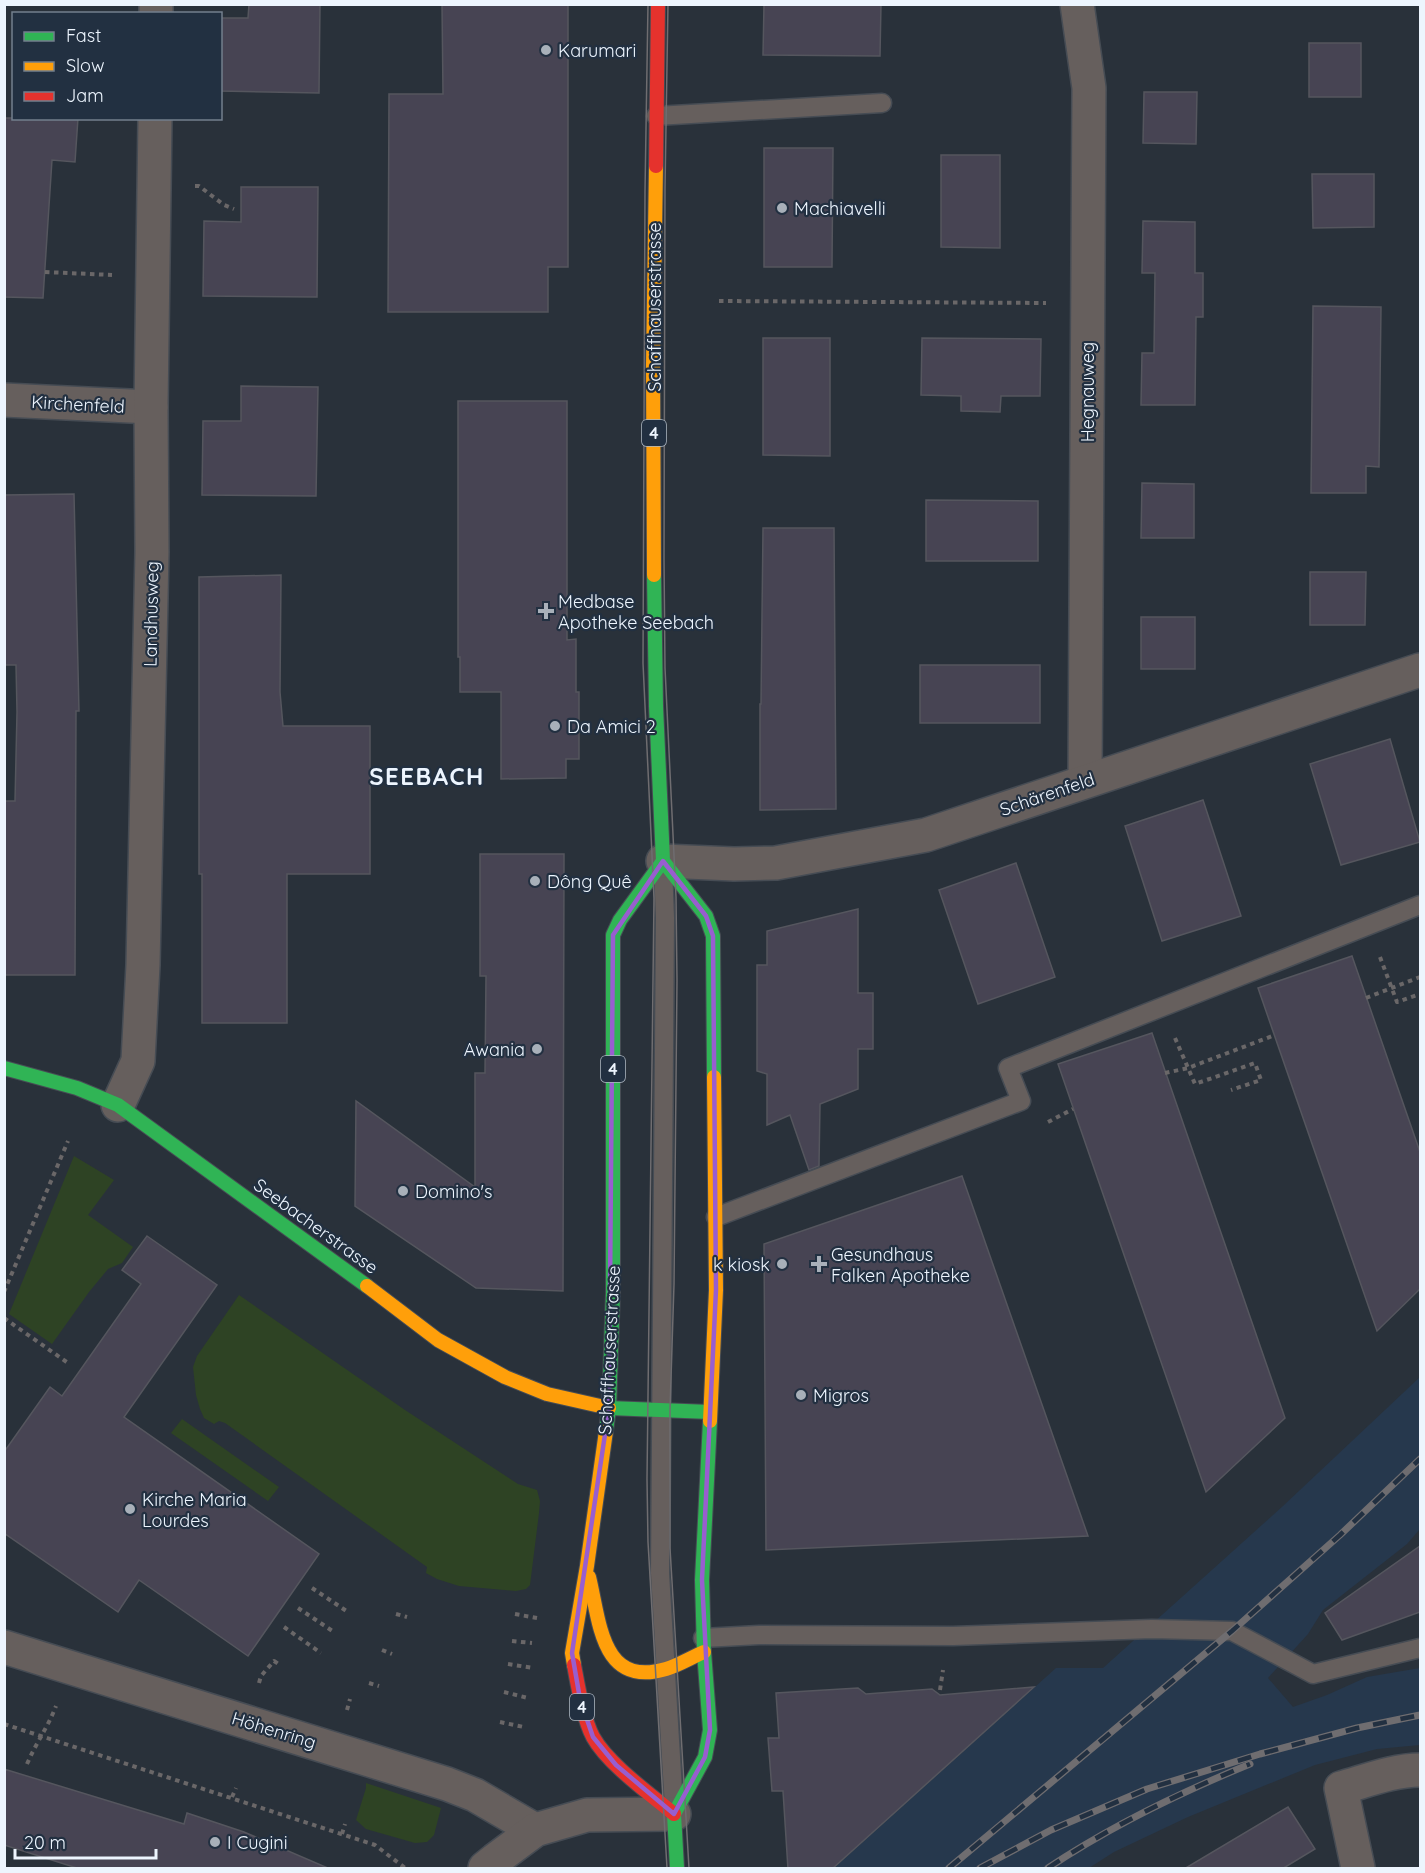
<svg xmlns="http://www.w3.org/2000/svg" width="1425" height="1873" font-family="Quicksand,sans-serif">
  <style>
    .built { fill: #26384d }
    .green { fill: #2e4324 }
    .building { fill: #474453; stroke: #55565e; stroke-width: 1.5 }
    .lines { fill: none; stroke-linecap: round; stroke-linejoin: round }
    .lane-casing { stroke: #464c54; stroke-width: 21 }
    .street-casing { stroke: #464c54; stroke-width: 36 }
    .fast-casing { stroke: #464c54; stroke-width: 16 }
    .slow-casing { stroke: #464c54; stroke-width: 16 }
    .jam-casing { stroke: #464c54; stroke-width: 16 }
    .path { stroke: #6a6768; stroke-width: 4; stroke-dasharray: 4.5 4.5; stroke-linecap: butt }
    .lane { stroke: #665f5d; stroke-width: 18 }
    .street { stroke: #665f5d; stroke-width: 33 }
    .fast { stroke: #30b455; stroke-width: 14 }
    .slow { stroke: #ff9f0a; stroke-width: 14 }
    .jam { stroke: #e5322d; stroke-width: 14 }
    .tram { stroke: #6f6d70; stroke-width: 1.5 }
    .rail-casing { stroke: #6f6d70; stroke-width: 7 }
    .rail { stroke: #223041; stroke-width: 4.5; stroke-dasharray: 14; stroke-linecap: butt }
    .marked { fill: none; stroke: #985ecf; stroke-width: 4.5; stroke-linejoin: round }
    .poi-dot { fill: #a8b0b9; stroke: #223041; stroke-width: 2 }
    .labels { text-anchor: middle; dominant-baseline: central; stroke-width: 4.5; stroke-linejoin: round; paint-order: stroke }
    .shield { fill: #223041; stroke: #b0bac5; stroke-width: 1.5 }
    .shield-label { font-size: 16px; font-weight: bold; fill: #edf5fe }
    .poi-label { font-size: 18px; fill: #edf5fe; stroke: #223041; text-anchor: start }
    .street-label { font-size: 18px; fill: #edf5fe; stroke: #223041 }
    .district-label { font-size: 24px; font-weight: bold; letter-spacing: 1.5px; fill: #edf5fe; stroke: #223041 }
  </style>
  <rect width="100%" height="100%" fill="#29313a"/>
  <!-- built -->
  <polygon class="built" points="1420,1377 1420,1529 1407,1544 1323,1610 1308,1634 1268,1678 1293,1707 1327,1695 1367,1677 1420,1668 1420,1745 1377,1749 1315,1765 1188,1817 1114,1852 1089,1868 834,1868 1056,1668 1103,1668 1283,1506"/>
  <!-- green -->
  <g class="green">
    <polygon points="74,1156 114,1180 88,1215 133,1247 122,1263 108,1269 89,1292 52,1344 9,1314"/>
    <polygon points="239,1295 405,1410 518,1484 537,1490 540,1501 539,1513 530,1585 526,1589 516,1591 459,1586 437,1579 426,1573 427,1567 225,1423 219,1421 214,1424 204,1418 200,1409 196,1395 193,1367 197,1356"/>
    <polygon points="182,1419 279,1487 268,1501 171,1433"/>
    <polygon points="366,1783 441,1808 434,1835 427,1842 415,1843 366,1829 356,1820 366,1788"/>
  </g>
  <!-- building -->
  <g class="building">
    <polygon points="249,4 320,4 319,93 220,91 220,18 248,18"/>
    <polygon points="442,4 568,4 568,267 548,267 548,312 388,312 389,94 443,94"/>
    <polygon points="764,4 881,4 880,56 763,55"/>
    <rect x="1309" y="43" width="52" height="54"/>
    <polygon points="1144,92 1197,92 1196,144 1143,143"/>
    <polygon points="4,118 78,118 75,162 52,160 43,298 4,297"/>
    <polygon points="764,148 833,148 832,267 764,267"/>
    <polygon points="941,155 1000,155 1000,248 941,247"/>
    <polygon points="1312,174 1374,174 1374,227 1313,228"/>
    <polygon points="241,187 318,187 317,297 203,296 204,221 241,222"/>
    <polygon points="1143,221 1195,222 1195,273 1203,273 1203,317 1196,317 1195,405 1141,405 1142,353 1154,353 1155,273 1142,273"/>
    <polygon points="1313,306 1381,307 1379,467 1366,466 1366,493 1311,493"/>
    <polygon points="763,338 830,338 830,456 763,455"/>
    <polygon points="922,338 1041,339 1040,396 1001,396 1000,412 961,411 961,396 921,395"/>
    <polygon points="241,386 318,387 316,496 202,495 203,421 241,421"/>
    <polygon points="458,401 567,401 567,640 576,639 576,692 579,692 579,759 566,759 566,778 501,779 501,692 460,692 460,657 458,657"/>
    <polygon points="1142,483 1194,484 1194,538 1141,538"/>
    <polygon points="74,494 79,711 76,711 75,975 4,975 4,801 15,801 17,712 16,665 4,665 4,495"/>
    <polygon points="926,500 1038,501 1038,561 926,561"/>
    <polygon points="763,528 834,528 836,809 760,810 760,704 761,704"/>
    <polygon points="1310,572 1366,572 1365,625 1310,625"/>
    <polygon points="281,575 280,692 283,726 370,726 370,874 287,874 287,1023 202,1023 202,874 199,874 199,577"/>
    <rect x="1141" y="617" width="54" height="52"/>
    <rect x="920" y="665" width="120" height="58"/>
    <polygon points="1390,739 1420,842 1341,865 1310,764"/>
    <polygon points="1203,800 1241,916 1162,941 1125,826"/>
    <polygon points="480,854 564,854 563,1291 476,1288 355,1206 356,1101 475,1187 475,1073 485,1073 486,976 480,976"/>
    <polygon points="1016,863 1055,977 978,1004 939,890"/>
    <polygon points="858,909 858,993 873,993 873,1049 858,1049 858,1089 820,1104 819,1166 809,1170 790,1115 767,1125 767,1074 757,1071 757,965 767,965 767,931"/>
    <polygon points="1352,956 1420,1152 1420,1289 1377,1331 1258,988"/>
    <polygon points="1152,1033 1285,1418 1206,1492 1058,1064"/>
    <polygon points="962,1176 1088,1536 766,1550 764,1244"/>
    <polygon points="147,1236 217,1285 124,1417 319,1554 248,1656 139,1580 118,1612 4,1533 4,1452 50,1387 62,1396 141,1284 122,1270"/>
    <polygon points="1420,1546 1420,1612 1342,1640 1325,1613"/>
    <polygon points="1034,1687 832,1869 788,1869 783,1791 772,1791 768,1738 779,1738 776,1693 858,1688 866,1694 932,1689 940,1695"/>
    <polygon points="4,1769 184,1824 187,1813 244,1832 330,1869 80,1869 4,1845"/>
    <polygon points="1288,1807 1315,1849 1282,1869 1184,1869"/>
  </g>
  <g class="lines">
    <!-- lane casing -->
    <g class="lane-casing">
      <g id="lane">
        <polyline points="656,116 882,103"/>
        <polyline points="663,866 665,918 660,1573 674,1807"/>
        <polyline points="716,1217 1021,1101 1008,1068 1420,905"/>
        <polyline points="703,1638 759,1635 953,1636 1152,1629 1232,1631 1313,1674 1420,1648"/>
      </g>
    </g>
    <!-- street casing -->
    <g class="street-casing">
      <g id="street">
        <polyline points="1077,4 1089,88 1085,781"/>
        <polyline points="156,14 156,4"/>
        <polyline points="4,400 151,407"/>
        <polyline points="663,861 734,864 776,863 926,835 1420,670"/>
        <polyline points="118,1105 138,1061 143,965 152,552 151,407 155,118"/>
        <polyline points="4,1647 447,1784 475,1795 535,1830"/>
        <polyline points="485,1868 495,1860 535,1830 587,1815 674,1814"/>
        <path d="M1358,1868L1341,1788C1366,1781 1394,1770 1420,1770"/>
      </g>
    </g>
    <!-- fast casing -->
    <g class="fast-casing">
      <g id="fast">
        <polyline points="654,575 656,706 663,861 706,916 713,936 714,1077"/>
        <polyline points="4,1068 77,1088 118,1105 367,1286"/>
        <polyline points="609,1408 710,1412"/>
        <polyline points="606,1431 609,1408 613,1292 613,935 620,920 663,861"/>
        <polyline points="677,1868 674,1814 705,1757 710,1730 704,1652 702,1580 710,1421"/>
      </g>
    </g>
    <!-- slow casing -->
    <g class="slow-casing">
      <g id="slow">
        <polyline points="654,575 653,365 656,166"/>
        <polyline points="367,1286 438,1340 505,1377 547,1394 609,1408"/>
        <polyline points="710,1421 716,1290 714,1077"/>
        <path d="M589,1577C600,1622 601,1688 666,1669C679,1665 692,1657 704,1652"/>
        <polyline points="574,1665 572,1653 587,1566 606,1431"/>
      </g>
    </g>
    <!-- jam casing -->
    <g class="jam-casing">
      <g id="jam">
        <polyline points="656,166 658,4"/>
        <path d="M574,1665C578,1686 583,1718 593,1737C608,1764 650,1794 674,1814"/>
      </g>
    </g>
    <!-- path -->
    <g class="path">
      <polyline points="195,186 199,186 224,205 234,209"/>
      <polyline points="45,272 112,275"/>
      <polyline points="719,301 1046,303"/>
      <polyline points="1380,957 1397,1002 1420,994"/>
      <polyline points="1366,998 1420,977"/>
      <polyline points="1175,1038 1195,1084 1255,1063 1261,1080 1231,1090"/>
      <polyline points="1165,1073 1188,1068 1275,1035"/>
      <polyline points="1048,1122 1073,1109"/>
      <polyline points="4,1292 68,1141"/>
      <polyline points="4,1318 68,1363"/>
      <polyline points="312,1588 348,1612"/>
      <polyline points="298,1608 334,1632"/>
      <polyline points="396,1614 407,1617"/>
      <polyline points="515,1614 537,1618"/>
      <polyline points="284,1627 321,1653"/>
      <polyline points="512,1641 532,1643"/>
      <polyline points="382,1650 392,1654"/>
      <polyline points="508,1664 533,1668"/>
      <polyline points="259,1683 261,1676 274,1661 280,1665"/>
      <polyline points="369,1683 379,1686"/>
      <polyline points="940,1690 943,1670"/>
      <polyline points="504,1692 528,1698"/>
      <polyline points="347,1710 350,1699"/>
      <polyline points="500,1722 524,1727"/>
      <polyline points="4,1724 375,1845 405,1868"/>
      <path d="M27,1764C36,1743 48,1727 56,1706"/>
      <polyline points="232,1797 236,1788"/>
      <polyline points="342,1834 345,1824"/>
    </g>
    <!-- lane -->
    <use href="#lane" class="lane"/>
    <!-- street -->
    <use href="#street" class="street"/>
    <!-- fast -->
    <use href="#fast" class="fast"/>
    <!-- slow -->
    <use href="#slow" class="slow"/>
    <!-- jam -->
    <use href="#jam" class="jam"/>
    <!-- tram -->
    <g class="tram">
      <polyline points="648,4 645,191 643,663 654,898 647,1479 648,1542 667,1868"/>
      <polyline points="668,4 665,188 664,559 665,668 676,897 677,980 674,1284 670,1409 670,1548 689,1868"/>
    </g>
    <!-- rail casing -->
    <g class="rail-casing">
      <g id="rail">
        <polyline points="949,1868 1232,1631 1340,1535 1420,1459"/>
        <polyline points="980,1868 1051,1830 1147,1789 1260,1754 1357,1728 1420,1715"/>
        <path d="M1048,1868C1111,1826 1179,1793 1250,1764"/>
      </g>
    </g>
    <!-- rail -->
    <use href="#rail" class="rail"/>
  </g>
  <!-- marked area -->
  <path class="marked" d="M663,861L706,916L713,936L716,1290L702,1580L710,1730L705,1757L674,1814L616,1765L593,1737L580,1699L572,1653L609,1408L613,935Z"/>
  <!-- markers -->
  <g class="poi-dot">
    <circle cx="546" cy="50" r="6"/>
    <circle cx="782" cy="208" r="6"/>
    <path d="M543 602h6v6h6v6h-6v6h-6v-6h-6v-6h6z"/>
    <circle cx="555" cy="726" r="6"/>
    <circle cx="535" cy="881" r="6"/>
    <circle cx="537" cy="1049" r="6"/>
    <circle cx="403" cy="1191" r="6"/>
    <circle cx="782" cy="1264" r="6"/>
    <path d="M816 1255h6v6h6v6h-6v6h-6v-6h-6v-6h6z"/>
    <circle cx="801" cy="1395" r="6"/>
    <circle cx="130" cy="1509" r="6"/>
    <circle cx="215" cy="1842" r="6"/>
  </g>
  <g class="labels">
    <!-- shield labels -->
    <g class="shield">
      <rect x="642" y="420" width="24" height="26" rx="4.5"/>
      <rect x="601" y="1056" width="24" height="26" rx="4.5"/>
      <rect x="570" y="1694" width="24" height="26" rx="4.5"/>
    </g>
    <g class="shield-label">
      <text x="654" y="433">4</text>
      <text x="613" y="1069">4</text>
      <text x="582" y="1707">4</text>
    </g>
    <!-- poi labels -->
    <g class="poi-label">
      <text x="558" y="50">Karumari</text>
      <text x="794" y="208">Machiavelli</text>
      <text x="558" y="601">Medbase<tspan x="558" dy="21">Apotheke Seebach</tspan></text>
      <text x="567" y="726">Da Amici 2</text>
      <text x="547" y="881">Dông Quê</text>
      <text x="525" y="1049" text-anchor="end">Awania</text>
      <text x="415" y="1191">Domino's</text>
      <text x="831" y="1254">Gesundhaus<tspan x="831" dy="21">Falken Apotheke</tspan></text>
      <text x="770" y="1264" text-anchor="end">k kiosk</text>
      <text x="813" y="1395">Migros</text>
      <text x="142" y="1499">Kirche Maria<tspan x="142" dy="21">Lourdes</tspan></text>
      <text x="227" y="1842">I Cugini</text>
    </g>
    <!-- street labels -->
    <g class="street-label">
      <text transform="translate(654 307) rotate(-90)">Schaffhauserstrasse</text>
      <text transform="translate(1087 392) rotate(-90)">Hegnauweg</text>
      <text transform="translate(78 404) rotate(3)">Kirchenfeld</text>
      <text transform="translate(151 614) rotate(-89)">Landhusweg</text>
      <text transform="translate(1047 794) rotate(-19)">Schärenfeld</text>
      <text transform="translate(316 1226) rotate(36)">Seebacherstrasse</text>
      <text transform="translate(609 1350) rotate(-87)">Schaffhauserstrasse</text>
      <text transform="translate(274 1730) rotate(17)">Höhenring</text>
    </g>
    <!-- district labels -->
    <g class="district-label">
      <text x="427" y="776">SEEBACH</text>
    </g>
  </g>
  <!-- border -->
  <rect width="1425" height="1873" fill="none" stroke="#edf5fe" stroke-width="12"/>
  <!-- legend -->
  <rect x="12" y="12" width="210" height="108" fill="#223041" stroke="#737f8d" stroke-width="1.5"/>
  <rect x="24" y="32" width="30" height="9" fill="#30b455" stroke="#737f8d" stroke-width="1.5"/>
  <text x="66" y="42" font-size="18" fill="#edf5fe">Fast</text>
  <rect x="24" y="62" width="30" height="9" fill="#ff9f0a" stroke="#737f8d" stroke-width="1.5"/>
  <text x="66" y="72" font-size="18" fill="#edf5fe">Slow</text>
  <rect x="24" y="92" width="30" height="9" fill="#e5322d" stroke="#737f8d" stroke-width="1.5"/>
  <text x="66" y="102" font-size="18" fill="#edf5fe">Jam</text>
  <!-- scale -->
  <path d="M15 1849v9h141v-9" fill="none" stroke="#edf5fe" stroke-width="3"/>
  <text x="24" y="1849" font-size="18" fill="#edf5fe" stroke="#223041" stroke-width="4.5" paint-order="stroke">20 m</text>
</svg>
